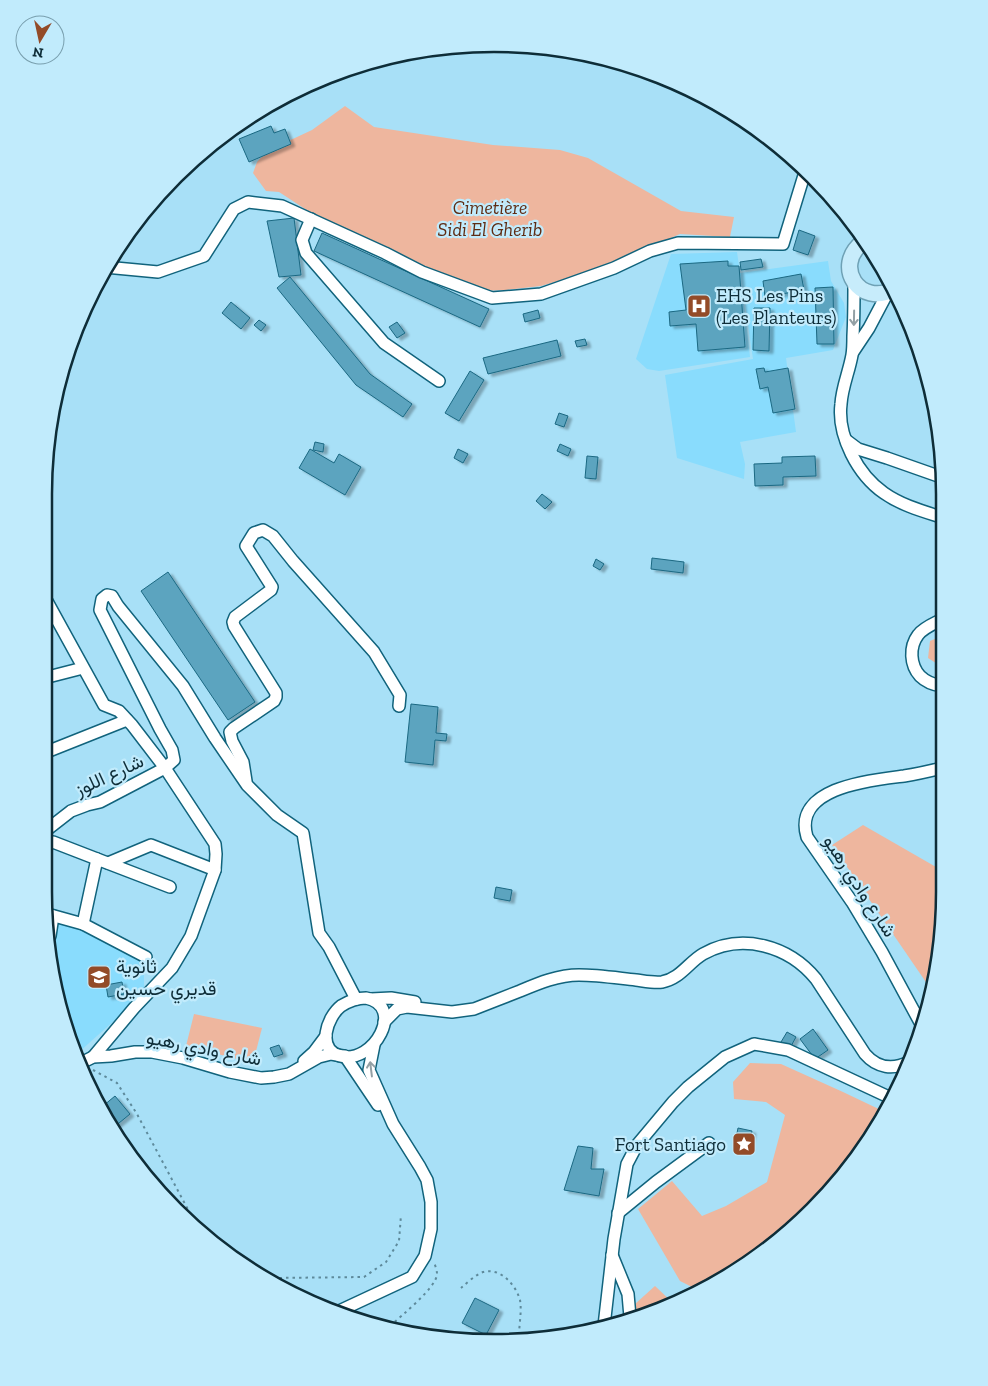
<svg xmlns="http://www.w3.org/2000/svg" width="988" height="1386" font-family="'Zilla Slab',Vazirmatn,serif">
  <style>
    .built { fill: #89dcfd }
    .green { fill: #eeb69e }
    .building { fill: #5ca4bf; stroke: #1a6882; filter: url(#shadow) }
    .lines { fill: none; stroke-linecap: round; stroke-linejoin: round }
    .minor-casing { stroke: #11637c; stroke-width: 14 }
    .major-casing { stroke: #6ea1b5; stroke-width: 18 }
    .path { stroke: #5e8a9b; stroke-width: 2; stroke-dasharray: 2.5 4; stroke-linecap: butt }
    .minor { stroke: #fff; stroke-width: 11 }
    .major { stroke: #c7ecfb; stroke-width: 15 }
    .oneway { stroke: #93a0a5 }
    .labels { text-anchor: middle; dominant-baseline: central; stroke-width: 4.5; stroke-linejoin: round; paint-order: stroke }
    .park-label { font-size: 19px; font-style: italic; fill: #5e2b12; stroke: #c1ebfc }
    .poi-label { font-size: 19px; fill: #0e2d38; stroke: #c1ebfc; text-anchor: start }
    .street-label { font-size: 19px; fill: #0e2d38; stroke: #c1ebfc }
    .rim { fill: none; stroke: #0e2d38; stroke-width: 2.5 }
  </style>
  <defs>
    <filter id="shadow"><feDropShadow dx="4" dy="2.5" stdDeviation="1" flood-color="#0004"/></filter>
  </defs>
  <rect width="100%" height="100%" fill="#a8e0f7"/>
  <!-- built -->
  <g class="built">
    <polygon points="737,252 740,273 828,261 831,281 844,303 846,317 833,350 786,358 796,432 740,442 745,464 744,479 677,458 665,375 753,359 741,277 750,357 659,371 647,369 636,359 671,254"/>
    <polygon points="56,923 77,927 144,964 144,990 125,1011 79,1052 59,1009 52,951"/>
  </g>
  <!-- green -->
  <g class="green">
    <polygon points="345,106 374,127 493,145 560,150 588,158 681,211 734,217 730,237 680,234 599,269 541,286 506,290 481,291 463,286 322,220 279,192 266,191 253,173 257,162 267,151 312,130"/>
    <polygon points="942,636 942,667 928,658 930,641"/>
    <polygon points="863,825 943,871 943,921 932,991 832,845"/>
    <polygon points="194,1014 262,1028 253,1063 186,1046"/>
    <polygon points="750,1063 781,1064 843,1092 885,1112 851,1166 791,1230 700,1291 680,1281 638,1209 672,1181 702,1216 726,1206 767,1182 785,1115 766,1102 734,1099 733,1082"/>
    <polygon points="655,1286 673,1303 615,1322"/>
  </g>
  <!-- building -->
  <g class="building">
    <polygon points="271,126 274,133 285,129 291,144 249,162 239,139"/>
    <polygon points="294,218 301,275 279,277 267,221"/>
    <polygon points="799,230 815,236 808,255 793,250"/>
    <polygon points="322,233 489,309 480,327 314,251"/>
    <polygon points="761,259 763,267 741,270 740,262"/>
    <polygon points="728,261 728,266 739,266 745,347 698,351 696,324 670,326 669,312 686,310 680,264"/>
    <polygon points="801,274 804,290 765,297 763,281"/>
    <polygon points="290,277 370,374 412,404 403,417 356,385 277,288"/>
    <polygon points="833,287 834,344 817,344 815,288"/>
    <polygon points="231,302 250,318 241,329 222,313"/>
    <polygon points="754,308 770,308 769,351 753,350"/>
    <polygon points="538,310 540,318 525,322 523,314"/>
    <polygon points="259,320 266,325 261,331 254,325"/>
    <polygon points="397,322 405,333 397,338 389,327"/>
    <polygon points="585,339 587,345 577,347 575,341"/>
    <polygon points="557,340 561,356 488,374 483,358"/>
    <polygon points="764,368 765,372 788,368 795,409 773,413 768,387 760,389 756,369"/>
    <polygon points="470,371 484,380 459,421 445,413"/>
    <polygon points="559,413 568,416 564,427 555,424"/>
    <polygon points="315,442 324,444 323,452 313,450"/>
    <polygon points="560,444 571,449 568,456 557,451"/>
    <polygon points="310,449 334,463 339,454 361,467 345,495 299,468"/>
    <polygon points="458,449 468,454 463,463 454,458"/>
    <polygon points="587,456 598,457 596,479 585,478"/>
    <polygon points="815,456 816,476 783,477 783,485 755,486 754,464 782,463 782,457"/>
    <polygon points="542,494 552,502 545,509 536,501"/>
    <polygon points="652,558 684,562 683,573 651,569"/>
    <polygon points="596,559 604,564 600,570 593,566"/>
    <polygon points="168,572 255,702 228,720 141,591"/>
    <polygon points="411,704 438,707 436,733 447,734 446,741 435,740 433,765 405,762"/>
    <polygon points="496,887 512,890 510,901 494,898"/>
    <polygon points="122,982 124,994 108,997 106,985"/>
    <polygon points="813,1029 828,1050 815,1059 800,1039"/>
    <polygon points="787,1032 796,1037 790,1048 781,1042"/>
    <polygon points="279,1045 283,1054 274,1057 270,1048"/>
    <polygon points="115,1096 130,1114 113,1128 103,1106"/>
    <polygon points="738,1128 752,1131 750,1140 736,1138"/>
    <polygon points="578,1146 593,1148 591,1169 604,1169 599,1196 564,1190"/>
    <polygon points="475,1298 499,1310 486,1335 462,1323"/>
  </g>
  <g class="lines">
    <!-- minor casing -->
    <g class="minor-casing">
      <g id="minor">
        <polyline points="311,219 302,240 306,253 384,343 439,381"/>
        <polyline points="105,267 158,272 204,256 234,209 248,202 282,206 385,253 422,272 492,298 541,294 614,268 650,251 678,243 783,244 805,172"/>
        <path d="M854,282C854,300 854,318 853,336C853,342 853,349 852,355C849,372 842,387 841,404C837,436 858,475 884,493C901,505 922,511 941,517"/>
        <polyline points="853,352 869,328 888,292"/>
        <polyline points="846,440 858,449 887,458 941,477"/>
        <polyline points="44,596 104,705 119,711 132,725 165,768 215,844 216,854 215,870 191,936 172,968 134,1008 93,1057"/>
        <path d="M941,620C933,624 923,628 918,635C909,647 910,665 920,676C926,682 935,685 942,686"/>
        <polyline points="44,678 83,668"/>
        <polyline points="44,753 127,720"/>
        <polyline points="246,781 243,762 232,741 230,732 234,728 274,701 276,697 276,693 234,626 233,622 235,617 271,590 272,587 246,546 254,533 263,530 273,536 293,561 374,652 400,695 399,706"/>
        <polyline points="44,832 71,811 87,805 100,802 165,768 174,760 172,750 160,729 100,610 102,599 107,595 112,596 118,606 183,686 215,738 247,785 277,815 303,833 319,933 329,947 356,999"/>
        <polyline points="44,846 53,842 97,859"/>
        <polyline points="108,863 151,845 215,870"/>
        <polyline points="47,914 83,924 146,957"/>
        <polyline points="83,924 97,859 170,887"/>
        <polyline points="50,936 53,916"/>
        <path d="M366,998C406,1006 374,1065 340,1056C316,1049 327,1017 341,1006C349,1001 357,998 366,998Z"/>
        <polyline points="371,999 391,998 415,1002"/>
        <path d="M384,1022L397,1009L407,1007L452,1012L474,1009C489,1003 505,997 520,991C539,983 558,975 579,975C598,975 617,978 636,980C644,981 654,983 662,982C680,979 689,962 703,954C742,932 789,946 816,979L865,1054C877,1068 893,1070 909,1062"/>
        <path d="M922,1026L882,952L852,902L807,837C792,787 872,780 904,776C917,774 930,771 942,768"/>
        <polyline points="345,1056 378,1105"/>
        <polyline points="304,1061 314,1052 326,1036"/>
        <polyline points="83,1062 93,1057 111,1056 135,1052 152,1052 183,1058 230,1072 261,1078 274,1077 289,1074 319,1057 331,1054 343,1056"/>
        <polyline points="618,1213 656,1182 709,1143"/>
        <polyline points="612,1255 628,1294 630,1317"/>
        <polyline points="337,1312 412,1277 425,1256 431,1229 431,1202 427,1180 420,1167 393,1124 369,1070 374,1045"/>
        <polyline points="604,1326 614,1239 627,1164 637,1145 673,1102 688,1087 725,1057 754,1044 788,1050 893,1099"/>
      </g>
    </g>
    <!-- major casing -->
    <g class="major-casing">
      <path id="major" d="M863,242C832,266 860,308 894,289"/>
    </g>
    <!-- path -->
    <g class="path">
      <polyline points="93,1070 117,1083 137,1114 200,1232"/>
      <polyline points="273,1278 364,1277 386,1262 399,1241 401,1215"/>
      <path d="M461,1288C467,1283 475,1275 483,1272C500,1267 516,1285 520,1300C522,1311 519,1325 519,1336"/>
      <path d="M390,1326C401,1316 437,1287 437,1274C437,1270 435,1265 434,1262"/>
    </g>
    <!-- minor -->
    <use href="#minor" class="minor"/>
    <!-- major -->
    <use href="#major" class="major"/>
  </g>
  <!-- one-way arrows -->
  <defs><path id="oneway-shaft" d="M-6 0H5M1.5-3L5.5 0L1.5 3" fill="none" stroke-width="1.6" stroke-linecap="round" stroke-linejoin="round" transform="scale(1.25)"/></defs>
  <g class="oneway">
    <use href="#oneway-shaft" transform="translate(854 318) rotate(91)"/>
    <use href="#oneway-shaft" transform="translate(371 1069) rotate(-97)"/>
  </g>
  <!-- icons -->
  <defs>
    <g id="hospital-square" transform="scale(1.25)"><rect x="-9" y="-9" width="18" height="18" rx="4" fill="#934b28" stroke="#c1ebfc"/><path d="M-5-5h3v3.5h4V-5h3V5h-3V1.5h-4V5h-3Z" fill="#fff"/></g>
    <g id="school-square" transform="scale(1.25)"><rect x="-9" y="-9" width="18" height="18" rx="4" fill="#934b28" stroke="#c1ebfc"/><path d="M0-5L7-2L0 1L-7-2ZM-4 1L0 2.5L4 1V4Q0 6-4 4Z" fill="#fff"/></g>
    <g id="sight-square" transform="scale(1.25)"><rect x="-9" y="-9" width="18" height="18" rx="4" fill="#934b28" stroke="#c1ebfc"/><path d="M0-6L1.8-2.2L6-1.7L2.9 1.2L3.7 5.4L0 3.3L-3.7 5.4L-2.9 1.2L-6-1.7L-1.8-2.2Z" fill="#fff"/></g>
  </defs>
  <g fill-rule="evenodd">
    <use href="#hospital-square" x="699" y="306"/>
    <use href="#school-square" x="99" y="977"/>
    <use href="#sight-square" x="744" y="1144"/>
  </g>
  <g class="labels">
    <!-- park labels -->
    <g class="park-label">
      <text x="490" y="207">Cimetière<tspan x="490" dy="22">Sidi El Gherib</tspan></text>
    </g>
    <!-- poi labels -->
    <g class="poi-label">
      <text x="716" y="295">EHS Les Pins<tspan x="716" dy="22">(Les Planteurs)</tspan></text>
      <text x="116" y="966">ثانوية<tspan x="116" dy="22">قديري حسين</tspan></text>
      <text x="726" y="1144" text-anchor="end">Fort Santiago</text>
    </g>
    <!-- street labels -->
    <g class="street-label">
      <text transform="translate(109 775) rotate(-25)">شارع اللوز</text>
      <text transform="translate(860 886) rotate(57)">شارع وادي رهيو</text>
      <text transform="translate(204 1048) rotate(11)">شارع وادي رهيو</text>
    </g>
  </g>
  <!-- crop -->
  <path d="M0 0H988V1386H0ZM494 52H494A442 442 0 0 1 936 494V892A442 442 0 0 1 494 1334H494A442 442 0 0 1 52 892V494A442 442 0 0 1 494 52Z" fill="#c1ebfc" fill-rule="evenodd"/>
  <path class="rim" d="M494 52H494A442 442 0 0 1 936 494V892A442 442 0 0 1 494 1334H494A442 442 0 0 1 52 892V494A442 442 0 0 1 494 52Z"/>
  <!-- north arrow -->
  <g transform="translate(40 40) rotate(189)"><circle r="24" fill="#c1ebfc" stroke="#799fae"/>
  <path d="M0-4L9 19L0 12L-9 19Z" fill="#934b28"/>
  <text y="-8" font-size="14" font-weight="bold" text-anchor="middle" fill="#0e2d38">N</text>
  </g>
</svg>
